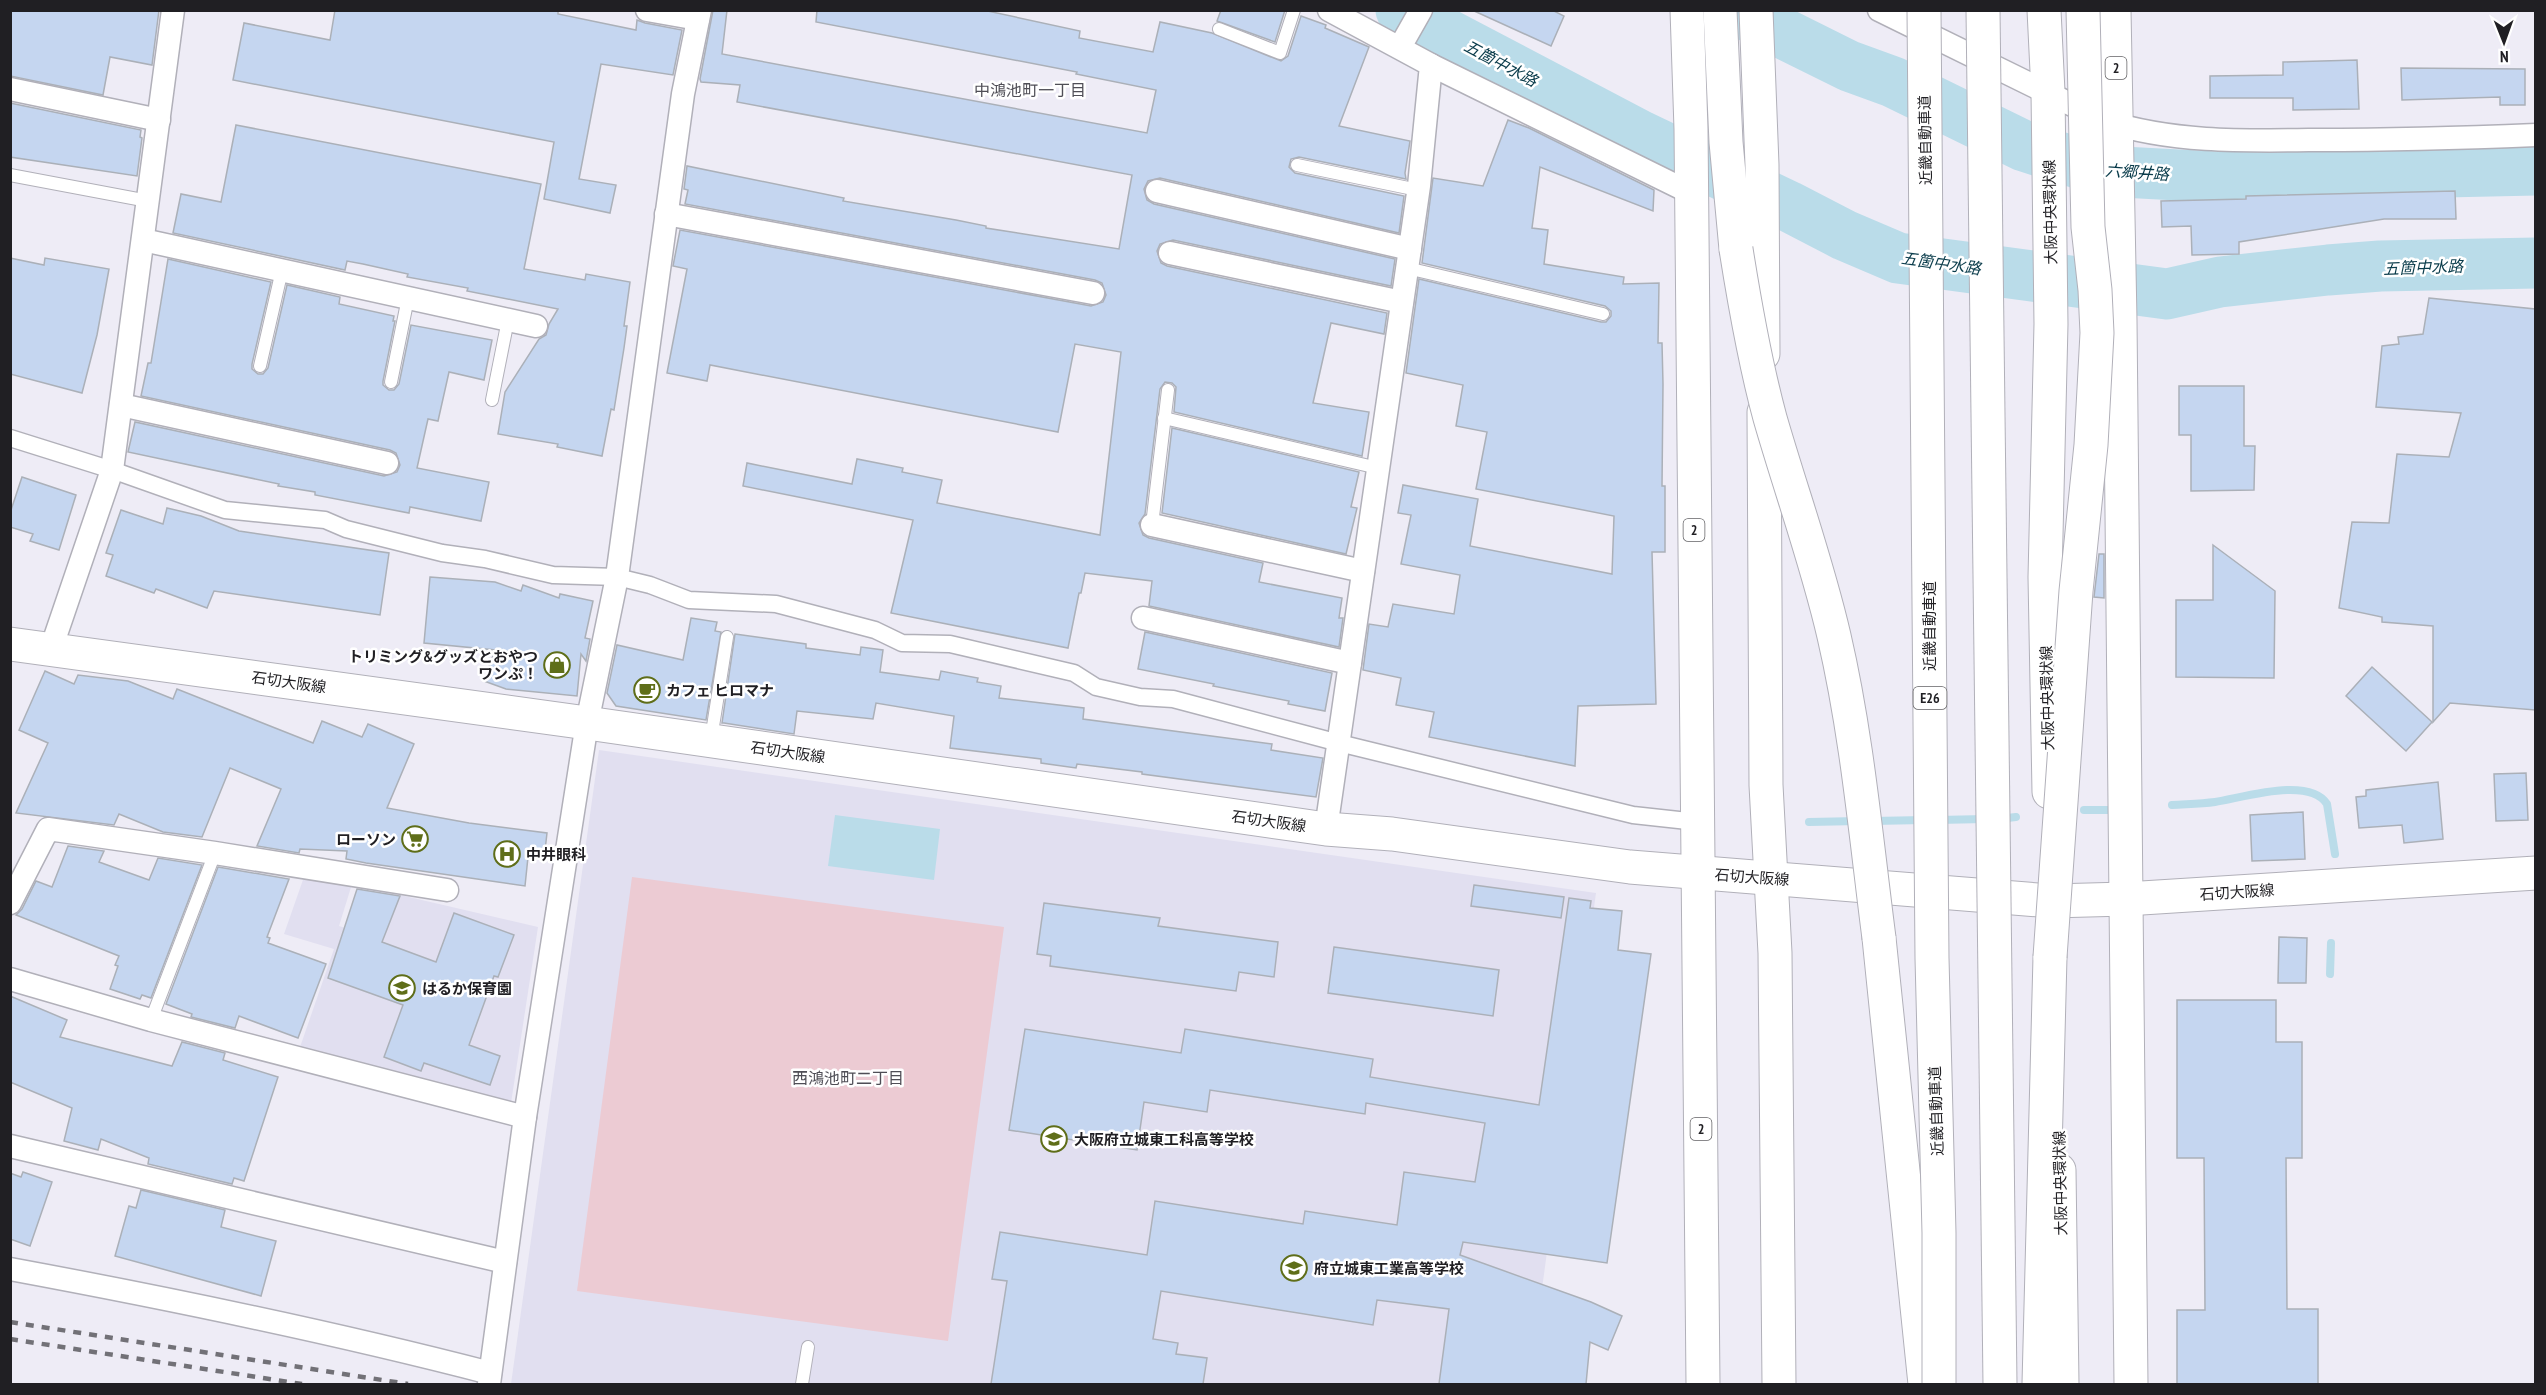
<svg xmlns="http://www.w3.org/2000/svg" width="2546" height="1395" font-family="'PT Sans Narrow','Noto Sans JP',sans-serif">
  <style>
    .built { fill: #e1dff0 }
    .green { fill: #eccbd3 }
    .water { fill: #badce9 }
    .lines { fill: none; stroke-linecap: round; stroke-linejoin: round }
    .stream { stroke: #badce9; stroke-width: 8 }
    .river { stroke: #badce9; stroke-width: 51 }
    .building { fill: #c5d6f0; stroke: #abb0b8; stroke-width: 1.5 }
    .service-casing { stroke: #b1b0b9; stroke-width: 14 }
    .pedestrian-casing { stroke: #b1b0b9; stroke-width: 19 }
    .minor-casing { stroke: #b1b0b9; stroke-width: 25 }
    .secondary-casing { stroke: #b1b0b9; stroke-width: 35 }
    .primary-casing { stroke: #b1b0b9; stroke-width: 35 }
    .motorway-casing { stroke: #b1b0b9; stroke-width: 35 }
    .service { stroke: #fff; stroke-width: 12 }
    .pedestrian { stroke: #fff; stroke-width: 16 }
    .minor { stroke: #fff; stroke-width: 22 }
    .secondary { stroke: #fff; stroke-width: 33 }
    .primary { stroke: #fff; stroke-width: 33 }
    .motorway { stroke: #fff; stroke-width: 33 }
    .rail { stroke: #727177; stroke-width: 4.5; stroke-dasharray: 8 8; stroke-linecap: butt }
    .motorway-bridge-casing { stroke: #b1b0b9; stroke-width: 35; stroke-linecap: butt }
    .motorway-bridge { stroke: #fff; stroke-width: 33 }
    .labels { text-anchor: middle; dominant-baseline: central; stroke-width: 5; stroke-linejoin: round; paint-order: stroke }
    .shield { fill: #fff; stroke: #636265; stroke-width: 1.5 }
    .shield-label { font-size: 14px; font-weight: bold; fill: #201f23 }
    .street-label { font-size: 15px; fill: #201f23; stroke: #fff }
    .poi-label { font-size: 15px; font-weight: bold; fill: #201f23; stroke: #fff; text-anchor: start }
    .water-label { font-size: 16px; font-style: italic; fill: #0a3c4b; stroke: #fff }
    .neighbourhood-label { font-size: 16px; fill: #4f4e56; stroke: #fff }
  </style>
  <rect width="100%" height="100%" fill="#eeecf6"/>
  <!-- built -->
  <g class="built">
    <polygon points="599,750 1596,893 1529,1384 511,1384"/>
    <polygon points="304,877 352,884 339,926 368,935 383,891 538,927 511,1103 299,1050 334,949 284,934"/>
  </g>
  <!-- green -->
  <polygon class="green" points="632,877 1004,927 948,1341 577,1291"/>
  <!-- water -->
  <polygon class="water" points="835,815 940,829 934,880 828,866"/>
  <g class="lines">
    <!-- stream -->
    <g class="stream">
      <path d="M2172,805C2186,804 2200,804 2215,802C2242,798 2309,776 2327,804L2335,854"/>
      <polyline points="2084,810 2109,810"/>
      <polyline points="1998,819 2016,817"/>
      <polyline points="1938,820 1985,819"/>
      <polyline points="1872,821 1925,820"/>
      <polyline points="1809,822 1859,821"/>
      <polyline points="2330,974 2331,943"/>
    </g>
    <!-- river -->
    <g class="river">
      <polyline points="1401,10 1641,136 1788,206 1844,235 1898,258 2167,294 2220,282 2328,270 2380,266 2536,263"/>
      <polyline points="1736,10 1849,66 1893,82 2024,146 2103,171 2216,177 2536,170"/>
    </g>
  </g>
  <!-- building -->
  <g class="building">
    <polygon points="10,10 159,10 152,65 110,57 103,95 10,76"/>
    <polygon points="335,10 558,10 558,14 636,30 637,20 645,23 682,30 673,75 601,64 579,179 616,185 610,213 544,199 554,142 233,80 244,23 330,40"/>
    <polygon points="713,10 727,10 722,54 1147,133 1156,90 1076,74 1077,72 816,22 817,10 983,10 1080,31 1079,38 1153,52 1160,22 1212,33 1281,61 1288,56 1301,16 1326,25 1325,28 1369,47 1339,126 1410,141 1405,173 1406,179 1299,157 1291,159 1289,167 1295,173 1404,196 1399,233 1160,178 1148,181 1144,189 1147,200 1154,204 1395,259 1391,286 1173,240 1160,244 1157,251 1161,263 1167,266 1387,313 1384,334 1331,323 1313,403 1369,412 1362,456 1174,412 1176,387 1172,383 1165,382 1160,389 1145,514 1139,523 1143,535 1149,538 1263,563 1259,582 1342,598 1339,618 1343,618 1339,647 1149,606 1152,581 1085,573 1081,593 1079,593 1068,648 891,613 913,520 743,486 747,463 852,484 857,459 903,468 902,472 942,480 937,503 1100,535 1121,352 1075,344 1058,432 710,365 707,381 667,373 687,269 673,266 680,230 1091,306 1103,302 1106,295 1102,283 1095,280 685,204 688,190 684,189 687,166 844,198 843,201 956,220 986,226 986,228 1119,249 1132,175 737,102 740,85 701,82 700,79"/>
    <polygon points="1221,10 1285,10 1275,42 1217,21"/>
    <polygon points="1472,10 1552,10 1564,16 1551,46"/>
    <polygon points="2357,60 2359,109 2293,110 2293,98 2210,98 2210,76 2283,75 2283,62"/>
    <polygon points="2401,68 2525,69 2525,105 2500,105 2500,97 2402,100"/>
    <polygon points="10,103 141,130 140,137 142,138 137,176 10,157"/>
    <polygon points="1508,120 1529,128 1654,190 1653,211 1540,167 1532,228 1548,230 1544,264 1624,277 1623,284 1659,283 1658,343 1662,343 1663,384 1662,486 1665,486 1665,552 1652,552 1656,704 1578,706 1575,766 1429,737 1434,712 1396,705 1401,678 1363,670 1369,624 1388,627 1393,604 1454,614 1460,575 1401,564 1411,515 1398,513 1403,485 1478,499 1470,546 1612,574 1614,516 1476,489 1487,432 1456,426 1463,385 1406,373 1419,279 1601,322 1606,322 1611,316 1611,311 1605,306 1422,263 1433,178 1483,186"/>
    <polygon points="236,125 541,184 524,269 585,280 586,274 630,282 624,326 627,326 624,348 614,410 611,409 602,456 557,447 558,444 498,434 505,392 539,339 546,335 549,324 558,309 467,291 468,288 407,277 408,274 363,264 347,261 345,270 173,233 181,194 221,202"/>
    <polygon points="2455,191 2456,219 2384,219 2239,242 2239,254 2192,255 2191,226 2162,227 2161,201 2246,199 2246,196"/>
    <polygon points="10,258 44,265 45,258 109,269 97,335 82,393 10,374"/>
    <polygon points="168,259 271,282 252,364 252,369 258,374 263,374 268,368 287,285 340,297 339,304 394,316 393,321 395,321 383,381 383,385 389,390 394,390 399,384 411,325 492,340 484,380 449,372 438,421 428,419 417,468 489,482 481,521 410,507 409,513 315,495 315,492 278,486 279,484 128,452 135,422 384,476 397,472 400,465 396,453 390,450 141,396 148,363 151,363"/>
    <polygon points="2429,298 2535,309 2535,710 2450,703 2433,722 2433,626 2382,622 2382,617 2339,608 2352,522 2389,523 2397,454 2449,457 2461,413 2376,407 2382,346 2399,344 2398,337 2423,334"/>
    <polygon points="2179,386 2244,386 2244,446 2255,446 2254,490 2191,491 2191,435 2179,435"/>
    <polygon points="1172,428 1359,472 1351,507 1357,508 1346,554 1162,513"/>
    <polygon points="22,477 76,495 59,550 30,541 33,534 10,527 10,513"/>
    <polygon points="167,508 201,516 239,531 389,553 380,615 214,591 207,608 156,589 154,593 106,576 113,555 106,553 121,510 163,524"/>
    <polygon points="2213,545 2275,591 2274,678 2176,677 2176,600 2213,600"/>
    <polygon points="2099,554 2104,554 2104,598 2094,597"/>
    <polygon points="430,577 495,582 521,591 523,585 559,598 560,594 593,601 585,638 590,639 586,661 581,654 577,696 506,689 484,681 495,650 424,643"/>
    <polygon points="691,618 717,622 715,631 721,632 706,720 616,706 607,693 617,645 683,660"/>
    <polygon points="1145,632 1332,673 1325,711 1288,704 1289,701 1213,686 1214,684 1138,669"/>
    <polygon points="735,634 806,644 806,648 860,655 861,647 883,650 880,672 939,680 941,671 978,678 977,682 1001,686 999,698 1084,708 1083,719 1272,744 1271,750 1323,758 1316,797 1142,774 1142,772 1077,764 1076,768 1041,763 1041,759 950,748 954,716 876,703 873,719 797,711 794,734 724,723 722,723"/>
    <polygon points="2372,667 2432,722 2406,751 2346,696"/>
    <polygon points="45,671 74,684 78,675 128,681 173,699 177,689 313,743 322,721 362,737 368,724 414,744 387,808 469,823 547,833 544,859 528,857 525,886 366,863 346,859 347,851 300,849 299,853 257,846 281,789 230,768 202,837 163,832 119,814 114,825 16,813 48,743 19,730"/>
    <polygon points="2526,773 2528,820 2496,821 2494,774"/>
    <polygon points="2438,782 2443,839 2404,843 2402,825 2359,828 2356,797 2366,796 2366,790"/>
    <polygon points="2303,812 2305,859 2252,861 2250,815"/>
    <polygon points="68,846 104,851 99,862 149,880 158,858 202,865 151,998 142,995 140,999 110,989 118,966 115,965 119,956 16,915 22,909 36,881 52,887"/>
    <polygon points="218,867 289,879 267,937 270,938 268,943 326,964 298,1038 239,1016 235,1028 191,1017 192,1014 166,1004"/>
    <polygon points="1474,885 1564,897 1561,918 1471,906"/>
    <polygon points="357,889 400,896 382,942 436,962 454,913 514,935 498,977 494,976 469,1045 500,1056 490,1085 424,1063 421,1071 384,1057 403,1005 328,978"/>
    <polygon points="1569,898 1591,901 1590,908 1622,911 1618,950 1651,954 1607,1263 1463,1242 1460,1255 1591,1302 1622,1316 1608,1350 1590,1342 1586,1384 1439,1384 1449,1309 1377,1300 1373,1325 1161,1291 1153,1339 1178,1343 1176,1354 1207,1358 1203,1384 991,1384 1007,1281 992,1279 1000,1232 1147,1255 1155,1201 1303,1224 1305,1211 1397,1225 1404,1172 1475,1182 1485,1123 1366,1103 1365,1114 1210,1090 1207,1112 1144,1102 1137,1150 1009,1130 1025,1029 1181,1053 1185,1029 1373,1059 1370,1077 1539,1105"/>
    <polygon points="1044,903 1160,918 1158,926 1278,942 1274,977 1239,972 1236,991 1050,966 1051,956 1037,954"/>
    <polygon points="2279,937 2307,938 2306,983 2278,983"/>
    <polygon points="1334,947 1499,970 1493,1016 1328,993"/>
    <polygon points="10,996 67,1020 60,1037 172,1066 182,1042 225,1053 223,1060 278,1077 244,1181 234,1178 232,1184 148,1164 149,1158 101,1139 98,1150 64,1141 72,1108 10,1082"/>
    <polygon points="2177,1000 2276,1000 2276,1042 2302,1042 2302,1158 2286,1158 2287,1309 2318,1309 2318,1384 2177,1384 2177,1310 2205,1310 2204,1158 2177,1158"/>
    <polygon points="23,1172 52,1182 30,1246 10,1239 10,1173 21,1177"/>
    <polygon points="141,1190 225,1210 221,1227 276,1241 261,1296 115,1256 129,1206 136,1208"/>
  </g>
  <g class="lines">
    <!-- service casing -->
    <g class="service-casing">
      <g id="service">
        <polyline points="1219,29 1280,53 1294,10"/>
        <polyline points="1297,165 1418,190"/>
        <polyline points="10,175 148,201"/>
        <polyline points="1407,268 1603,314"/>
        <polyline points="260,366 282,270"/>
        <polyline points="391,382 408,298"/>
        <polyline points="492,400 508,320"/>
        <polyline points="1164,418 1378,468"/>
        <polyline points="1152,525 1168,390"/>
        <polyline points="711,739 727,637"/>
        <polyline points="151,1020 215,853"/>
        <polyline points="802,1384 808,1347"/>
      </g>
    </g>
    <!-- pedestrian casing -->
    <g class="pedestrian-casing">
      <polyline id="pedestrian" points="10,438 112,470 225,510 325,520 346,529 442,553 485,559 553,575 617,577 650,585 689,600 776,604 875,630 902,643 950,644 1074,673 1096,687 1140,697 1173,699 1339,743 1633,815 1697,822"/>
    </g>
    <!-- minor casing -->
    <g class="minor-casing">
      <g id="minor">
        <polyline points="647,10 698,19"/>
        <path d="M1879,10L2105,121C2173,143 2246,141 2317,140C2390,140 2463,138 2536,135"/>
        <polyline points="1400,47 1421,10"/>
        <polyline points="1431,65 1691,193"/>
        <polyline points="10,89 159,120"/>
        <polyline points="1157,191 1410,249"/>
        <polyline points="666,214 1093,293"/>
        <polyline points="143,240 536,326"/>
        <polyline points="1170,253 1402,302"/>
        <polyline points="121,405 387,463"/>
        <polyline points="1152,525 1363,571"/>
        <polyline points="1143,618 1350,663"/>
        <polyline points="51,649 112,470 173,10"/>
        <polyline points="1326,829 1419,186 1431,65 1329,10"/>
        <polyline points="10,903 48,829 215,853 447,890"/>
        <polyline points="10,979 151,1020 525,1117"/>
        <polyline points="10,1146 505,1262"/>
        <path d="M10,1269C172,1299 332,1332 490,1373"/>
        <polyline points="489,1384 525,1117 587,723 617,577 683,94 700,10"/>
      </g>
    </g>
    <!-- secondary casing -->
    <g class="secondary-casing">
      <polyline id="secondary" points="10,644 587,723 1326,829 1392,834 1630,867 2051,901 2126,899 2536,873"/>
    </g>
    <!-- primary casing -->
    <g class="primary-casing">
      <g id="primary">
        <polyline points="1687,10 1691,129 1703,1384"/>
        <polyline points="1756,10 1762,165 1763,354"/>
        <polyline points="2044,10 2048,92 2051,324 2045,577 2049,792"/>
        <polyline points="2114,10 2120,320 2131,1384"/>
        <polyline points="1764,412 1766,785 1775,953 1779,1384"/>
        <polyline points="2059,1170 2062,1384"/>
      </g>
    </g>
    <!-- motorway casing -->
    <g class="motorway-casing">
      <g id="motorway">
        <polyline points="1720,10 1726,142 1736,249"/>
        <polyline points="1879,938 1925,1384"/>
        <polyline points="2039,1384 2050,957"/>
      </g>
    </g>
    <!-- service -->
    <use href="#service" class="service"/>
    <!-- pedestrian -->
    <use href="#pedestrian" class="pedestrian"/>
    <!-- minor -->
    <use href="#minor" class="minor"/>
    <!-- secondary -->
    <use href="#secondary" class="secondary"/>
    <!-- primary -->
    <use href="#primary" class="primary"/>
    <!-- motorway -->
    <use href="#motorway" class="motorway"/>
    <!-- rail -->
    <g class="rail">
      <polyline points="10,1322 408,1384"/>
      <polyline points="10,1339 302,1384"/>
    </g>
    <!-- motorway-bridge casing -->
    <g class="motorway-bridge-casing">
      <g id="motorway-bridge">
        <polyline points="1924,10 1932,958 1939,1233 1939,1384"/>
        <polyline points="1983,10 2000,1384"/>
        <path d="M1736,249C1745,306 1755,363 1770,418C1791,491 1817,562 1834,636C1857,735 1866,838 1879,938"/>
        <polyline points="2050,957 2076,591 2091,445 2097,333 2095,290 2088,227 2083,10"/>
      </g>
    </g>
    <!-- motorway-bridge -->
    <use href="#motorway-bridge" class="motorway-bridge"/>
  </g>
  <!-- icons -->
  <defs>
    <g id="shop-ring" transform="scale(1.35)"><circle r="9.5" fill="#fff" stroke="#5f6e19" stroke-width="1.5"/><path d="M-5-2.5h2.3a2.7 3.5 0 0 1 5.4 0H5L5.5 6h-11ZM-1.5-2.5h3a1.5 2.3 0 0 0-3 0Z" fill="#5f6e19"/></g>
    <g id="cafe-ring" transform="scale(1.35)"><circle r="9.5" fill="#fff" stroke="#5f6e19" stroke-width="1.5"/><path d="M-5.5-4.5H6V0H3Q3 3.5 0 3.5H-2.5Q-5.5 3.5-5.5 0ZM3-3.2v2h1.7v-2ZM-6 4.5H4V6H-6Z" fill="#5f6e19"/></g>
    <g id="supermarket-ring" transform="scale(1.35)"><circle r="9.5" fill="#fff" stroke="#5f6e19" stroke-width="1.5"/><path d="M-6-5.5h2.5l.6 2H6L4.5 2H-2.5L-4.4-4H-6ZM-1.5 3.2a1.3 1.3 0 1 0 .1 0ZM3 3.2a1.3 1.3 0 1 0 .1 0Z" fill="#5f6e19"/></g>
    <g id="hospital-ring" transform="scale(1.35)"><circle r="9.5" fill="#fff" stroke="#5f6e19" stroke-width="1.5"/><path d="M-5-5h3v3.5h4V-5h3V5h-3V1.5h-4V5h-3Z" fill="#5f6e19"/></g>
    <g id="school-ring" transform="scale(1.35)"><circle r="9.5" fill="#fff" stroke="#5f6e19" stroke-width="1.5"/><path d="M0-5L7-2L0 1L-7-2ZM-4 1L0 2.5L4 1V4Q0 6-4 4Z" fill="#5f6e19"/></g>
  </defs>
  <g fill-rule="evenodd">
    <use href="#shop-ring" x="557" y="665"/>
    <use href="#cafe-ring" x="647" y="690"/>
    <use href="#supermarket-ring" x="415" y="839"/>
    <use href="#hospital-ring" x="507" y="854"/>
    <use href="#school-ring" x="402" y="988"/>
    <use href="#school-ring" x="1054" y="1139"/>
    <use href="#school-ring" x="1294" y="1268"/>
  </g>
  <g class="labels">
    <!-- shield labels -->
    <g class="shield">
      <rect x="2105.5" y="57" width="21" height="22" rx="4.5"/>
      <rect x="1683.5" y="519" width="21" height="22" rx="4.5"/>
      <rect x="1913.5" y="687" width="33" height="22" rx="4.5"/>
      <rect x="1690.5" y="1118" width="21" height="22" rx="4.5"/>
    </g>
    <g class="shield-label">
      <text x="2116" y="68">2</text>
      <text x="1694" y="530">2</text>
      <text x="1930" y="698">E26</text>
      <text x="1701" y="1129">2</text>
    </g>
    <!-- street labels -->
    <g class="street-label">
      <text transform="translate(1925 140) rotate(-91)">近畿自動車道</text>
      <text transform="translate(2050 212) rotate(-91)">大阪中央環状線</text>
      <text transform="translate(1929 626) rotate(-90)">近畿自動車道</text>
      <text transform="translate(289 682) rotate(8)">石切大阪線</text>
      <text transform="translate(2047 698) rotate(-91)">大阪中央環状線</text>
      <text transform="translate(788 752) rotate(8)">石切大阪線</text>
      <text transform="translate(1269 821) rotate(8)">石切大阪線</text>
      <text transform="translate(1752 877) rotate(4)">石切大阪線</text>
      <text transform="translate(2237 892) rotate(-4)">石切大阪線</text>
      <text transform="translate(1936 1111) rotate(-92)">近畿自動車道</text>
      <text transform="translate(2060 1183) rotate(-91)">大阪中央環状線</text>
    </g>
    <!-- poi labels -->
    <g class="poi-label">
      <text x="538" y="656" text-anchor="end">トリミング&amp;グッズとおやつ<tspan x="538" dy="17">ワンぷ！</tspan></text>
      <text x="666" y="690">カフェ ヒロマナ</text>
      <text x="396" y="839" text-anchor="end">ローソン</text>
      <text x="526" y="854">中井眼科</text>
      <text x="422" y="988">はるか保育園</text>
      <text x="1074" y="1139">大阪府立城東工科高等学校</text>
      <text x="1314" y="1268">府立城東工業高等学校</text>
    </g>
    <!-- water labels -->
    <g class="water-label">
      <text transform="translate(1501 63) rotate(28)">五箇中水路</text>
      <text transform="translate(2137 172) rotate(4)">六郷井路</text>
      <text transform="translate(1941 263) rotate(8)">五箇中水路</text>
      <text transform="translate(2423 267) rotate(-2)">五箇中水路</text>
    </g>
    <!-- neighbourhood labels -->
    <g class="neighbourhood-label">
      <text x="1030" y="90">中鴻池町一丁目</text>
      <text x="848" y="1078">西鴻池町二丁目</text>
    </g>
  </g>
  <!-- border -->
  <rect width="2546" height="1395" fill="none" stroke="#201f23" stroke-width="24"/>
  <!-- north arrow -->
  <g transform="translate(2504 42) rotate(179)" stroke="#ffffff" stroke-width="4.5" paint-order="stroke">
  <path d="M0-4.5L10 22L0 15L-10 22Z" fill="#201f23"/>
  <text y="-9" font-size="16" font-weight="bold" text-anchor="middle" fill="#201f23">N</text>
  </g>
</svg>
